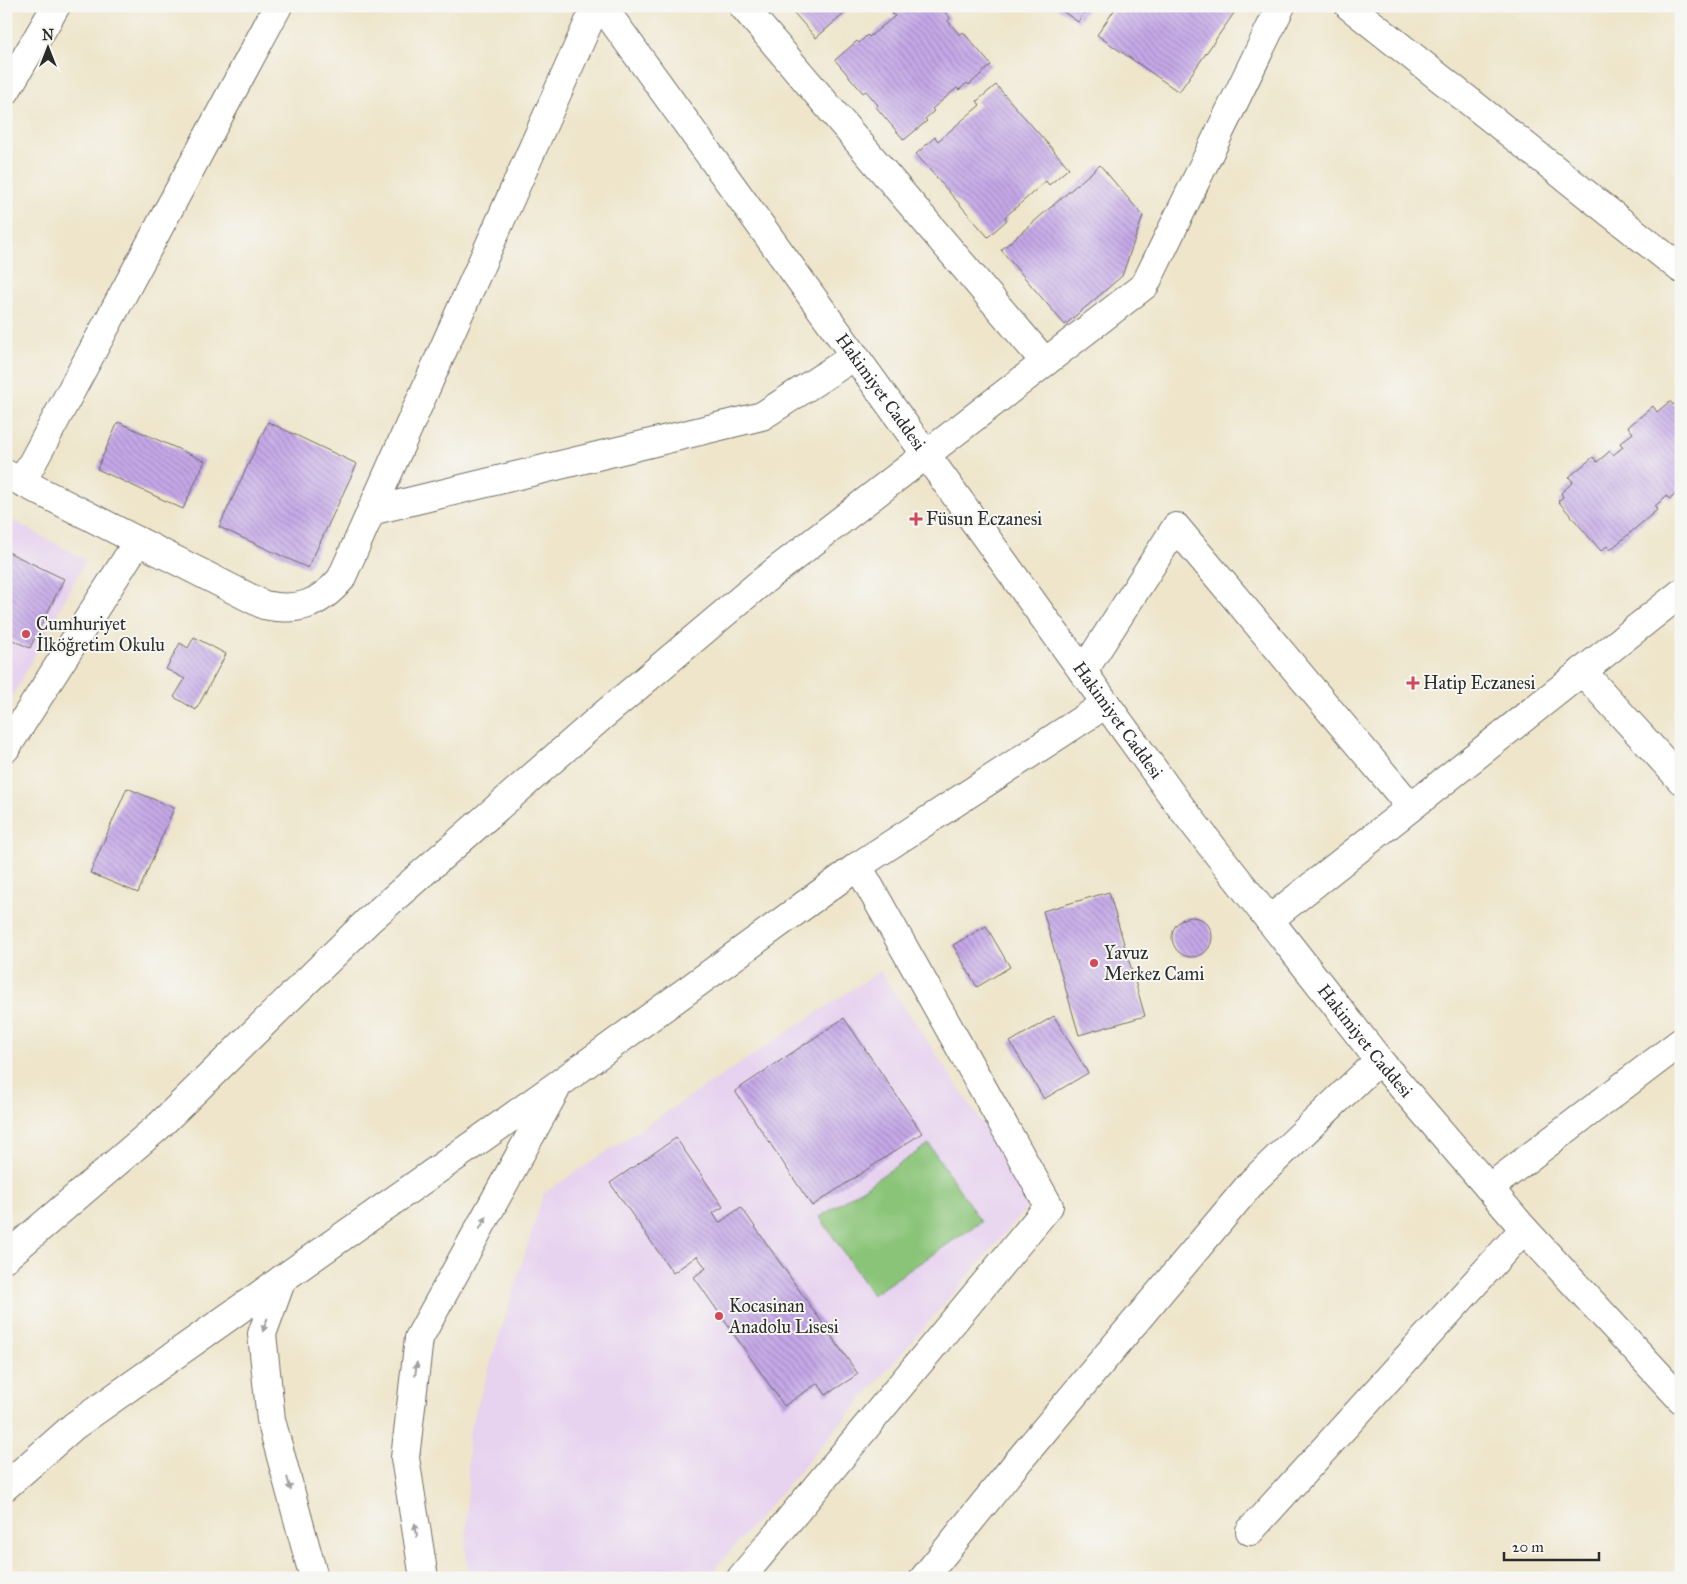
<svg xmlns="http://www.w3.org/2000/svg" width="1687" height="1584" font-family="'IM FELL Great Primer',serif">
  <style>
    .built { fill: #e7d2ef }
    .garden { fill: #8ac478; stroke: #5a7852 }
    .building { fill: url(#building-back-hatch) }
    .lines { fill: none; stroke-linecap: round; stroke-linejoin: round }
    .minor-casing { stroke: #6f6c63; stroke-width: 30 }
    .minor { stroke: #fff; stroke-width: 28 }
    .oneway { fill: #a0a0a0 }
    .poi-dot { fill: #d1495b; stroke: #f6f6f2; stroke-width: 2 }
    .labels { text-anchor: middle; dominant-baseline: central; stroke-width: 4; stroke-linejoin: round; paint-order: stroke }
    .street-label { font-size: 18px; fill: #2b2b2b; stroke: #f6f6f2 }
    .poi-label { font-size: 18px; fill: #2b2b2b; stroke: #f6f6f2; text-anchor: start }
  </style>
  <defs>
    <pattern id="building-back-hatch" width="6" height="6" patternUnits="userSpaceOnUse" patternTransform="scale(1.25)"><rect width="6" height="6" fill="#c5a8e8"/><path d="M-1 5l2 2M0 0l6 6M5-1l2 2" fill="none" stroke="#a089bc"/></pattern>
  </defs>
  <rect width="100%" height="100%" fill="#f6f6f2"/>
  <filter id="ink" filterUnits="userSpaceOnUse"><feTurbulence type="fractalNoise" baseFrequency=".02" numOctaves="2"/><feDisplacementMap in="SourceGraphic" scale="10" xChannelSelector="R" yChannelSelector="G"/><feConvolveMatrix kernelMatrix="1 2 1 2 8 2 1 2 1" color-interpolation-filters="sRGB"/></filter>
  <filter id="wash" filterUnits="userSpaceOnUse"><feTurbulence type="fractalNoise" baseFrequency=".0096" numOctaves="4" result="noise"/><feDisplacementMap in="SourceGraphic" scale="20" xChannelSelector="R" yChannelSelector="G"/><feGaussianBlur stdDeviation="1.12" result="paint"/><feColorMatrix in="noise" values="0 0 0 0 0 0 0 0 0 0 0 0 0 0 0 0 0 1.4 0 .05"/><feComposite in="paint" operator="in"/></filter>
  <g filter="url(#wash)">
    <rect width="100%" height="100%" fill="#eee5ca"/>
    <!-- built -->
    <g class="built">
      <polygon points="6,517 86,560 6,708"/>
      <polygon points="880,971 1034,1200 707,1578 469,1578 466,1555 469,1432 544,1193"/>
    </g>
    <!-- garden -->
    <polygon class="garden" points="929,1144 981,1222 872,1295 820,1217"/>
    <g id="blocks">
      <!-- building -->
      <g class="building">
        <polygon points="788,6 853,6 816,38"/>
        <polygon points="901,6 940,6 950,18 948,21 960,35 963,32 991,65 969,85 967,83 959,90 957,88 932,109 934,111 925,119 927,121 904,140 876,107 878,105 866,91 863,93 835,60 857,41 859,43 867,35 869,37 895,16 892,14"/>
        <polygon points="1055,6 1089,6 1078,22"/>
        <polygon points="1117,6 1239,6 1179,92 1097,35"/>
        <polygon points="996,85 1069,168 1049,185 1046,181 1005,217 1007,220 988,237 916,154 935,137 938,141 980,105 977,101"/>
        <polygon points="1100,165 1143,216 1122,276 1065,325 1001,250"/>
        <polygon points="1670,401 1673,405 1678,401 1681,404 1681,490 1670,499 1666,496 1661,501 1655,506 1657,510 1610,550 1607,546 1601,551 1558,501 1563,497 1561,493 1573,482 1569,477 1593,457 1597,462 1610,451 1613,455 1623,447 1620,443 1633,433 1628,427 1653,406 1657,412"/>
        <polygon points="118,422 205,461 183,509 97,469"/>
        <polygon points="268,422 357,464 308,568 219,527"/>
        <polygon points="6,551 64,579 30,648 6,637"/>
        <polygon points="194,637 226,654 196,710 174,697 185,679 166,669 180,643 188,648"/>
        <polygon points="127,788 174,808 138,893 90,873"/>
        <polygon points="1109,892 1145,1016 1079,1035 1043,911"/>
        <circle cx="1192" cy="937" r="20"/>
        <polygon points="986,926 1010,967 977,987 953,945"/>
        <polygon points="1054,1016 1088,1073 1044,1099 1010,1042"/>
        <polygon points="844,1018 922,1133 812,1206 735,1091"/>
        <polygon points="676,1138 723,1207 713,1213 719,1223 741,1207 858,1374 826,1395 818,1383 784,1406 694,1277 706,1268 697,1256 673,1273 610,1183"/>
      </g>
    </g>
  </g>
  <g filter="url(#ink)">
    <use href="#blocks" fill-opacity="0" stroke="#6f6c63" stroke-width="1"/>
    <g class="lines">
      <!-- minor casing -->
      <g class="minor-casing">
        <g id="minor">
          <path id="s1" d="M602,6L1177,802L1379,1060L1524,1229L1681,1399"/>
          <polyline points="743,6 1045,362"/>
          <polyline points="1349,6 1681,269"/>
          <polyline points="6,91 56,6"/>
          <path d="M6,474L264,605C297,612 319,605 341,579L596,6"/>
          <polyline points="22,482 278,6"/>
          <polyline points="371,511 762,416 855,356"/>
          <polyline points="1582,671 1681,780"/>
          <polyline points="1083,672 1176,527 1411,807"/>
          <polyline points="6,748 138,541"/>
          <polyline points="1269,920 1681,593"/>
          <polyline points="1489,1188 1681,1042"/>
          <polyline points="6,1257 159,1126 369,920 600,718 759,584 1145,285 1281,6"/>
          <polyline points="282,1279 262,1334 271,1420 314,1578"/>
          <polyline points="6,1486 74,1426 560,1083 858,866 1106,704"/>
          <polyline points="1250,1531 1524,1229"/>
          <polyline points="424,1578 405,1458 419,1338 556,1089"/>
          <polyline points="741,1578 1049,1206 858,866"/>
          <polyline points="924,1578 1016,1464 1253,1181 1379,1060"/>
        </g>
      </g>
      <!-- minor -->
      <use href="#minor" class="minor"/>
    </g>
    <!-- one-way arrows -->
    <defs><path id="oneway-solid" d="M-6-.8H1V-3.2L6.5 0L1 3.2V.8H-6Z" transform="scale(1.25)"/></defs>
    <g class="oneway">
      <use href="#oneway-solid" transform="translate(483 1223) rotate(-61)"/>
      <use href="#oneway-solid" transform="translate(265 1325) rotate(110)"/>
      <use href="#oneway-solid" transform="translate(416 1369) rotate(-83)"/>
      <use href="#oneway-solid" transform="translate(289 1484) rotate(75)"/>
      <use href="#oneway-solid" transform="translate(416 1530) rotate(-99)"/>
    </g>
  </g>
  <!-- markers -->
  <g class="poi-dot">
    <path d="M913.5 511.5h5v5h5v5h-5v5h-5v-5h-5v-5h5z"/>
    <circle cx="26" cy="634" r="5"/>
    <path d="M1410.5 675.5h5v5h5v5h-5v5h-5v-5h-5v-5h5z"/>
    <circle cx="1094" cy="963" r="5"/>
    <circle cx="719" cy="1316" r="5"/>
  </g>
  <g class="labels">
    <!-- street labels -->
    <g class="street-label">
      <text stroke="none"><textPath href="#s1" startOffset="476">Hakimiyet Caddesi</textPath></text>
      <text stroke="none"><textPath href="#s1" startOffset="881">Hakimiyet Caddesi</textPath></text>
      <text stroke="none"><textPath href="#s1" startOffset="1286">Hakimiyet Caddesi</textPath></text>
    </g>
    <!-- poi labels -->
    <g class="poi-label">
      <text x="926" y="519">Füsun Eczanesi</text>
      <text x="36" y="624">Cumhuriyet<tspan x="36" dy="21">İlköğretim Okulu</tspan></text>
      <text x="1423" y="683">Hatip Eczanesi</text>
      <text x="1104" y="953">Yavuz<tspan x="1104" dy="21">Merkez Cami</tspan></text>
      <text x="729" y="1306">Kocasinan<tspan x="729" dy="21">Anadolu Lisesi</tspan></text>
    </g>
  </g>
  <!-- margin -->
  <rect width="1687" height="1584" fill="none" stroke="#f6f6f2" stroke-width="25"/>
  <!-- north arrow -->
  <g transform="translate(48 48)" stroke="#f6f6f2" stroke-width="4" paint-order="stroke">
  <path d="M0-4L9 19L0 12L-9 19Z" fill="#2b2b2b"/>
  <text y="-8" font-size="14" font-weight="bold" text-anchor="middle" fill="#2b2b2b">N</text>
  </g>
  <!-- scale -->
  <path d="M1504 1552v8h95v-8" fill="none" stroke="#2b2b2b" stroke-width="2.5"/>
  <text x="1512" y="1552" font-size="15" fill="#2b2b2b" stroke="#f6f6f2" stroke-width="4" paint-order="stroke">20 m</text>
</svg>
